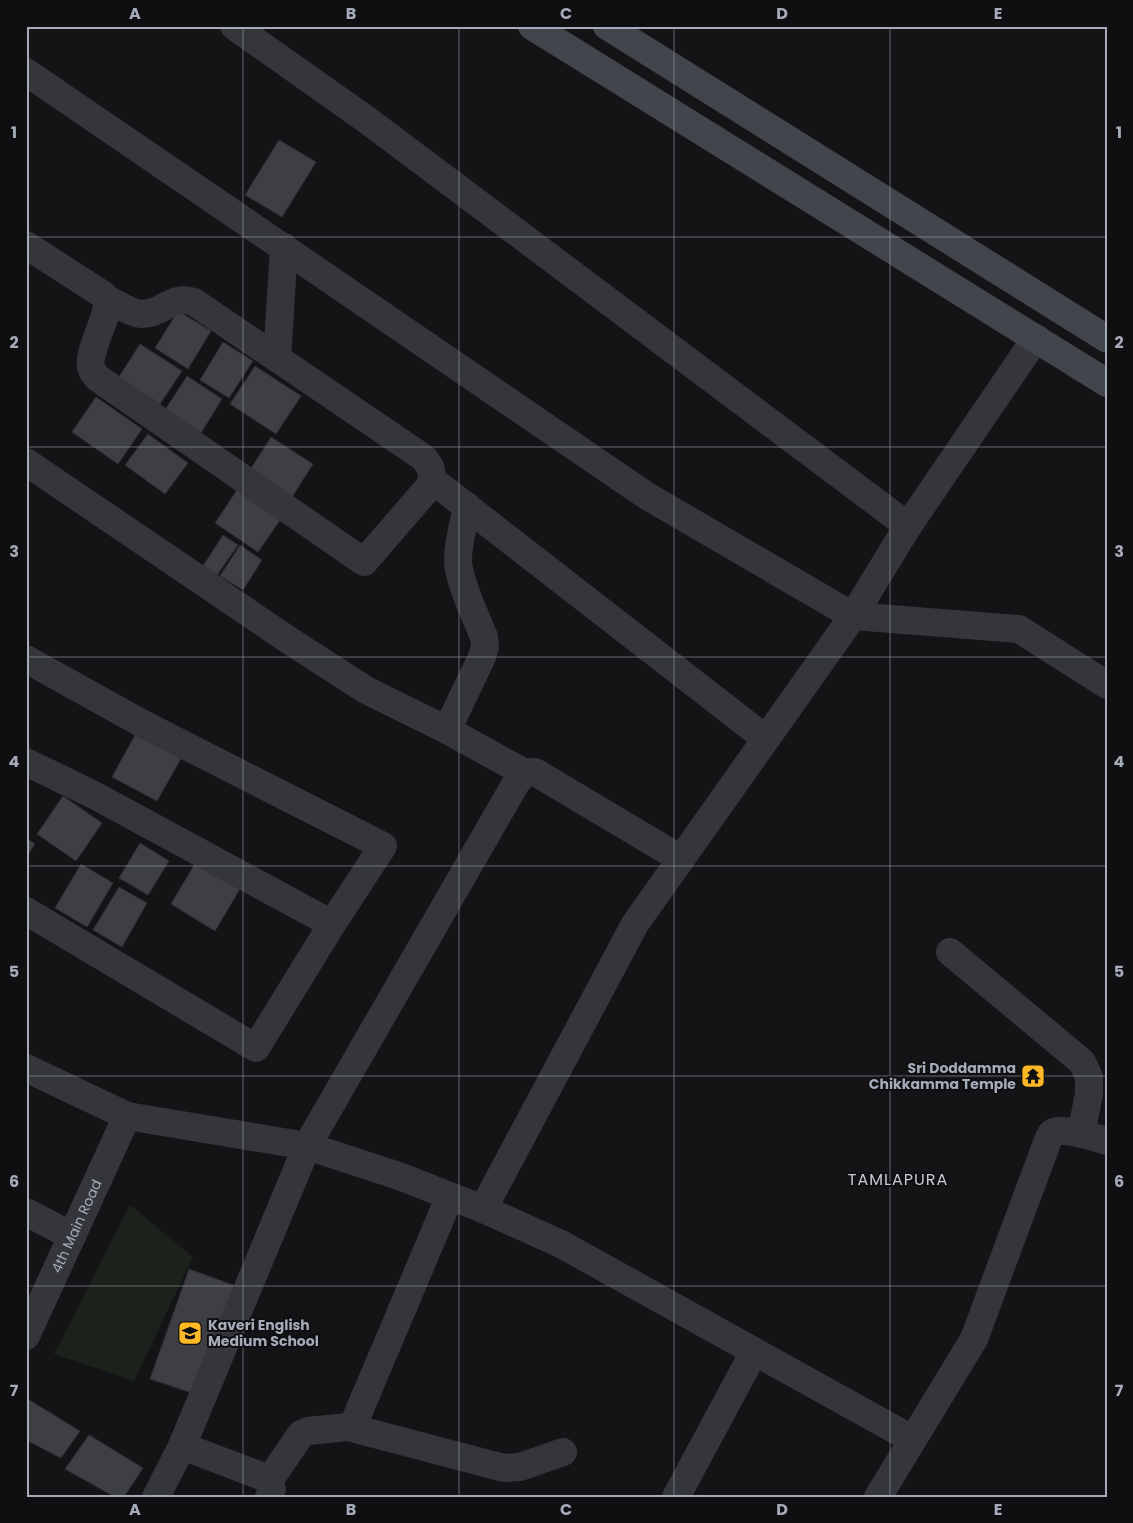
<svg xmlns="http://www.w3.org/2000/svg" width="1133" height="1523" font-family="Poppins,sans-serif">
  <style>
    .green { fill: #1a221b }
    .building { fill: #3e3f44; stroke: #2e2e33 }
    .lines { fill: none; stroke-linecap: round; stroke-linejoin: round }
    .street { stroke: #35363c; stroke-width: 28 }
    .secondary { stroke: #43454c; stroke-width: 28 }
    .grid { fill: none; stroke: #a5abb8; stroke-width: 1; stroke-opacity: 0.55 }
    .labels { text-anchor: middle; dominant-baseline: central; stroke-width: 4; stroke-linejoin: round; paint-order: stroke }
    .poi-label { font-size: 14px; font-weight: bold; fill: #a5abb8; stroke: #0f0f12; text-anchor: end }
    .street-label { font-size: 14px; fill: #a5abb8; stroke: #0f0f12 }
    .quarter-label { font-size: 16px; letter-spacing: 1px; fill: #c6cad3; stroke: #0f0f12 }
    .neatline { fill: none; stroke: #a5abb8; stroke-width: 2 }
    .grid-label { font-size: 16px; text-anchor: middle; font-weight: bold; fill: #a5abb8 }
  </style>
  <rect width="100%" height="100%" fill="#141417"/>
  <!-- green -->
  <polygon class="green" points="130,1205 193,1257 134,1381 54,1354"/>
  <!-- building -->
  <g class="building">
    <polygon points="279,140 316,162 282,217 245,195"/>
    <polygon points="178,311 211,331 188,369 155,348"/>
    <polygon points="223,342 253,361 229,398 200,380"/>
    <polygon points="140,344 182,371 160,404 119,377"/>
    <polygon points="255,366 301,396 276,434 230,404"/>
    <polygon points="187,376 222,399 201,433 165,410"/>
    <polygon points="96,397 142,429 118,464 72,432"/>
    <polygon points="148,434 188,463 165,494 125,465"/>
    <polygon points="271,437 313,464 292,497 250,470"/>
    <polygon points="237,490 280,520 258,552 215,523"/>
    <polygon points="223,535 238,545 217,575 203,566"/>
    <polygon points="240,545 262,560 243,590 220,576"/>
    <polygon points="139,728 184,753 157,801 112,777"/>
    <polygon points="63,796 102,823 76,861 37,834"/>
    <polygon points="26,838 35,844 26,858"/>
    <polygon points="140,843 169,861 148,895 119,878"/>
    <polygon points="196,862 240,889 215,931 171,904"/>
    <polygon points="81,864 113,883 87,927 55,908"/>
    <polygon points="119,887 147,903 122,947 93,930"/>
    <polygon points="189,1269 236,1286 198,1395 150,1379"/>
    <polygon points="26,1398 80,1431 61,1458 26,1440"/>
    <polygon points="89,1435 143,1468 124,1497 115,1497 65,1469"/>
  </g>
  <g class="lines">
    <!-- street -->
    <g class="street">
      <polyline points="26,72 647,496 853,616 908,526 367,120 234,26"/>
      <path d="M26,245L102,294L108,300C108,319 85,355 92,370C93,373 97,377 99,379L364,562L428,488L434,484L440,486L766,739"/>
      <path d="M108,300C118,304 130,313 141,314C161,315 172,294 194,302L424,458L430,467L434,484"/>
      <polyline points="277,358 284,247"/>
      <polyline points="26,462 293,643 366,690 447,730 525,773"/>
      <polyline points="908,526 1036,338"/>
      <polyline points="26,659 143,724 383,846 332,924 94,795 26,762"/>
      <path d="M447,730L482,657L485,646L484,637C476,617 458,580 458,560C458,542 464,523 467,506"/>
      <polyline points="26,911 256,1048 332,924"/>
      <polyline points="950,952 1082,1062 1089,1077 1089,1094 1081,1134"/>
      <polyline points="26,1068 127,1116 307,1146 399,1176 483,1209 561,1244 912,1439"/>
      <polyline points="483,1209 635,924 853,616 1019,629 1107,685"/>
      <polyline points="26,1212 72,1236"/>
      <path id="s1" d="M26,1336L127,1116"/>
      <polyline points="348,1427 504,1468 520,1467 563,1452"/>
      <polyline points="182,1446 264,1477 269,1481 272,1489 269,1497"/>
      <polyline points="269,1481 301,1434 308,1431 348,1427 354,1423 450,1196"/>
      <polyline points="156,1497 182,1446 307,1146 516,783 525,773 535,772 681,859"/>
      <polyline points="676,1497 754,1352"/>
      <path d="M878,1497L974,1339L1048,1140C1049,1138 1050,1135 1052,1133C1061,1126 1096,1138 1107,1141"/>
    </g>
    <!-- secondary -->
    <g class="secondary">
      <polyline points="532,26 1107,383"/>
      <polyline points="607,26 1107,339"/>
    </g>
  </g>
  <!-- grid -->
  <path class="grid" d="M243,26V1497M459,26V1497M674,26V1497M890,26V1497M26,237H1107M26,447H1107M26,657H1107M26,866H1107M26,1076H1107M26,1286H1107"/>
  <!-- icons -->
  <defs>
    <g id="temple-square" transform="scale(1.25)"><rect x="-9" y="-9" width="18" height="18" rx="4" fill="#ffb924" stroke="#0f0f12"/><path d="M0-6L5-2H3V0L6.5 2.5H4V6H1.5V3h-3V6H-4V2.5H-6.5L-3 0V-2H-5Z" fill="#111"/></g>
    <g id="school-square" transform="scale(1.25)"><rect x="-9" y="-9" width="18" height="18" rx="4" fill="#ffb924" stroke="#0f0f12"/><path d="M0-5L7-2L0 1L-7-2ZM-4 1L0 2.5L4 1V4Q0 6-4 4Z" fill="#111"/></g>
  </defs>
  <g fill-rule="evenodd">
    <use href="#temple-square" x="1033" y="1076"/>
    <use href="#school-square" x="190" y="1333"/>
  </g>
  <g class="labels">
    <!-- poi labels -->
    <g class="poi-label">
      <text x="1016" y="1068">Sri Doddamma<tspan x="1016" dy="16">Chikkamma Temple</tspan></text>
      <text x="208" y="1325" text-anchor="start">Kaveri English<tspan x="208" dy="16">Medium School</tspan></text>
    </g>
    <!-- street labels -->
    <g class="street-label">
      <text stroke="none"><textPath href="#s1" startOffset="121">4th Main Road</textPath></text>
    </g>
    <!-- quarter labels -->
    <g class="quarter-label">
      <text x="898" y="1179">TAMLAPURA</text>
    </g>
  </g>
  <!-- border -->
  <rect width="1133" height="1523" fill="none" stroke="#0f0f12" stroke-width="55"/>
  <rect x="28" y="28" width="1078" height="1468" class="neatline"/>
  <g class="grid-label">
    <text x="135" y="19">A</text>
    <text x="351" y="19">B</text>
    <text x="566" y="19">C</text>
    <text x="782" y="19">D</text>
    <text x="998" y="19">E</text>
    <text x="14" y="138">1</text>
    <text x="1119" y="138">1</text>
    <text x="14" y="348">2</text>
    <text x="1119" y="348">2</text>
    <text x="14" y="557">3</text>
    <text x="1119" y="557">3</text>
    <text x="14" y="767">4</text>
    <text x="1119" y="767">4</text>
    <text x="14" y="977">5</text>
    <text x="1119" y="977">5</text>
    <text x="14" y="1187">6</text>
    <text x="1119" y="1187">6</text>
    <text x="14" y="1396">7</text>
    <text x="1119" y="1396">7</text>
    <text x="135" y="1515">A</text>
    <text x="351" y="1515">B</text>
    <text x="566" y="1515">C</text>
    <text x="782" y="1515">D</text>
    <text x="998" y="1515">E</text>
  </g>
</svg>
